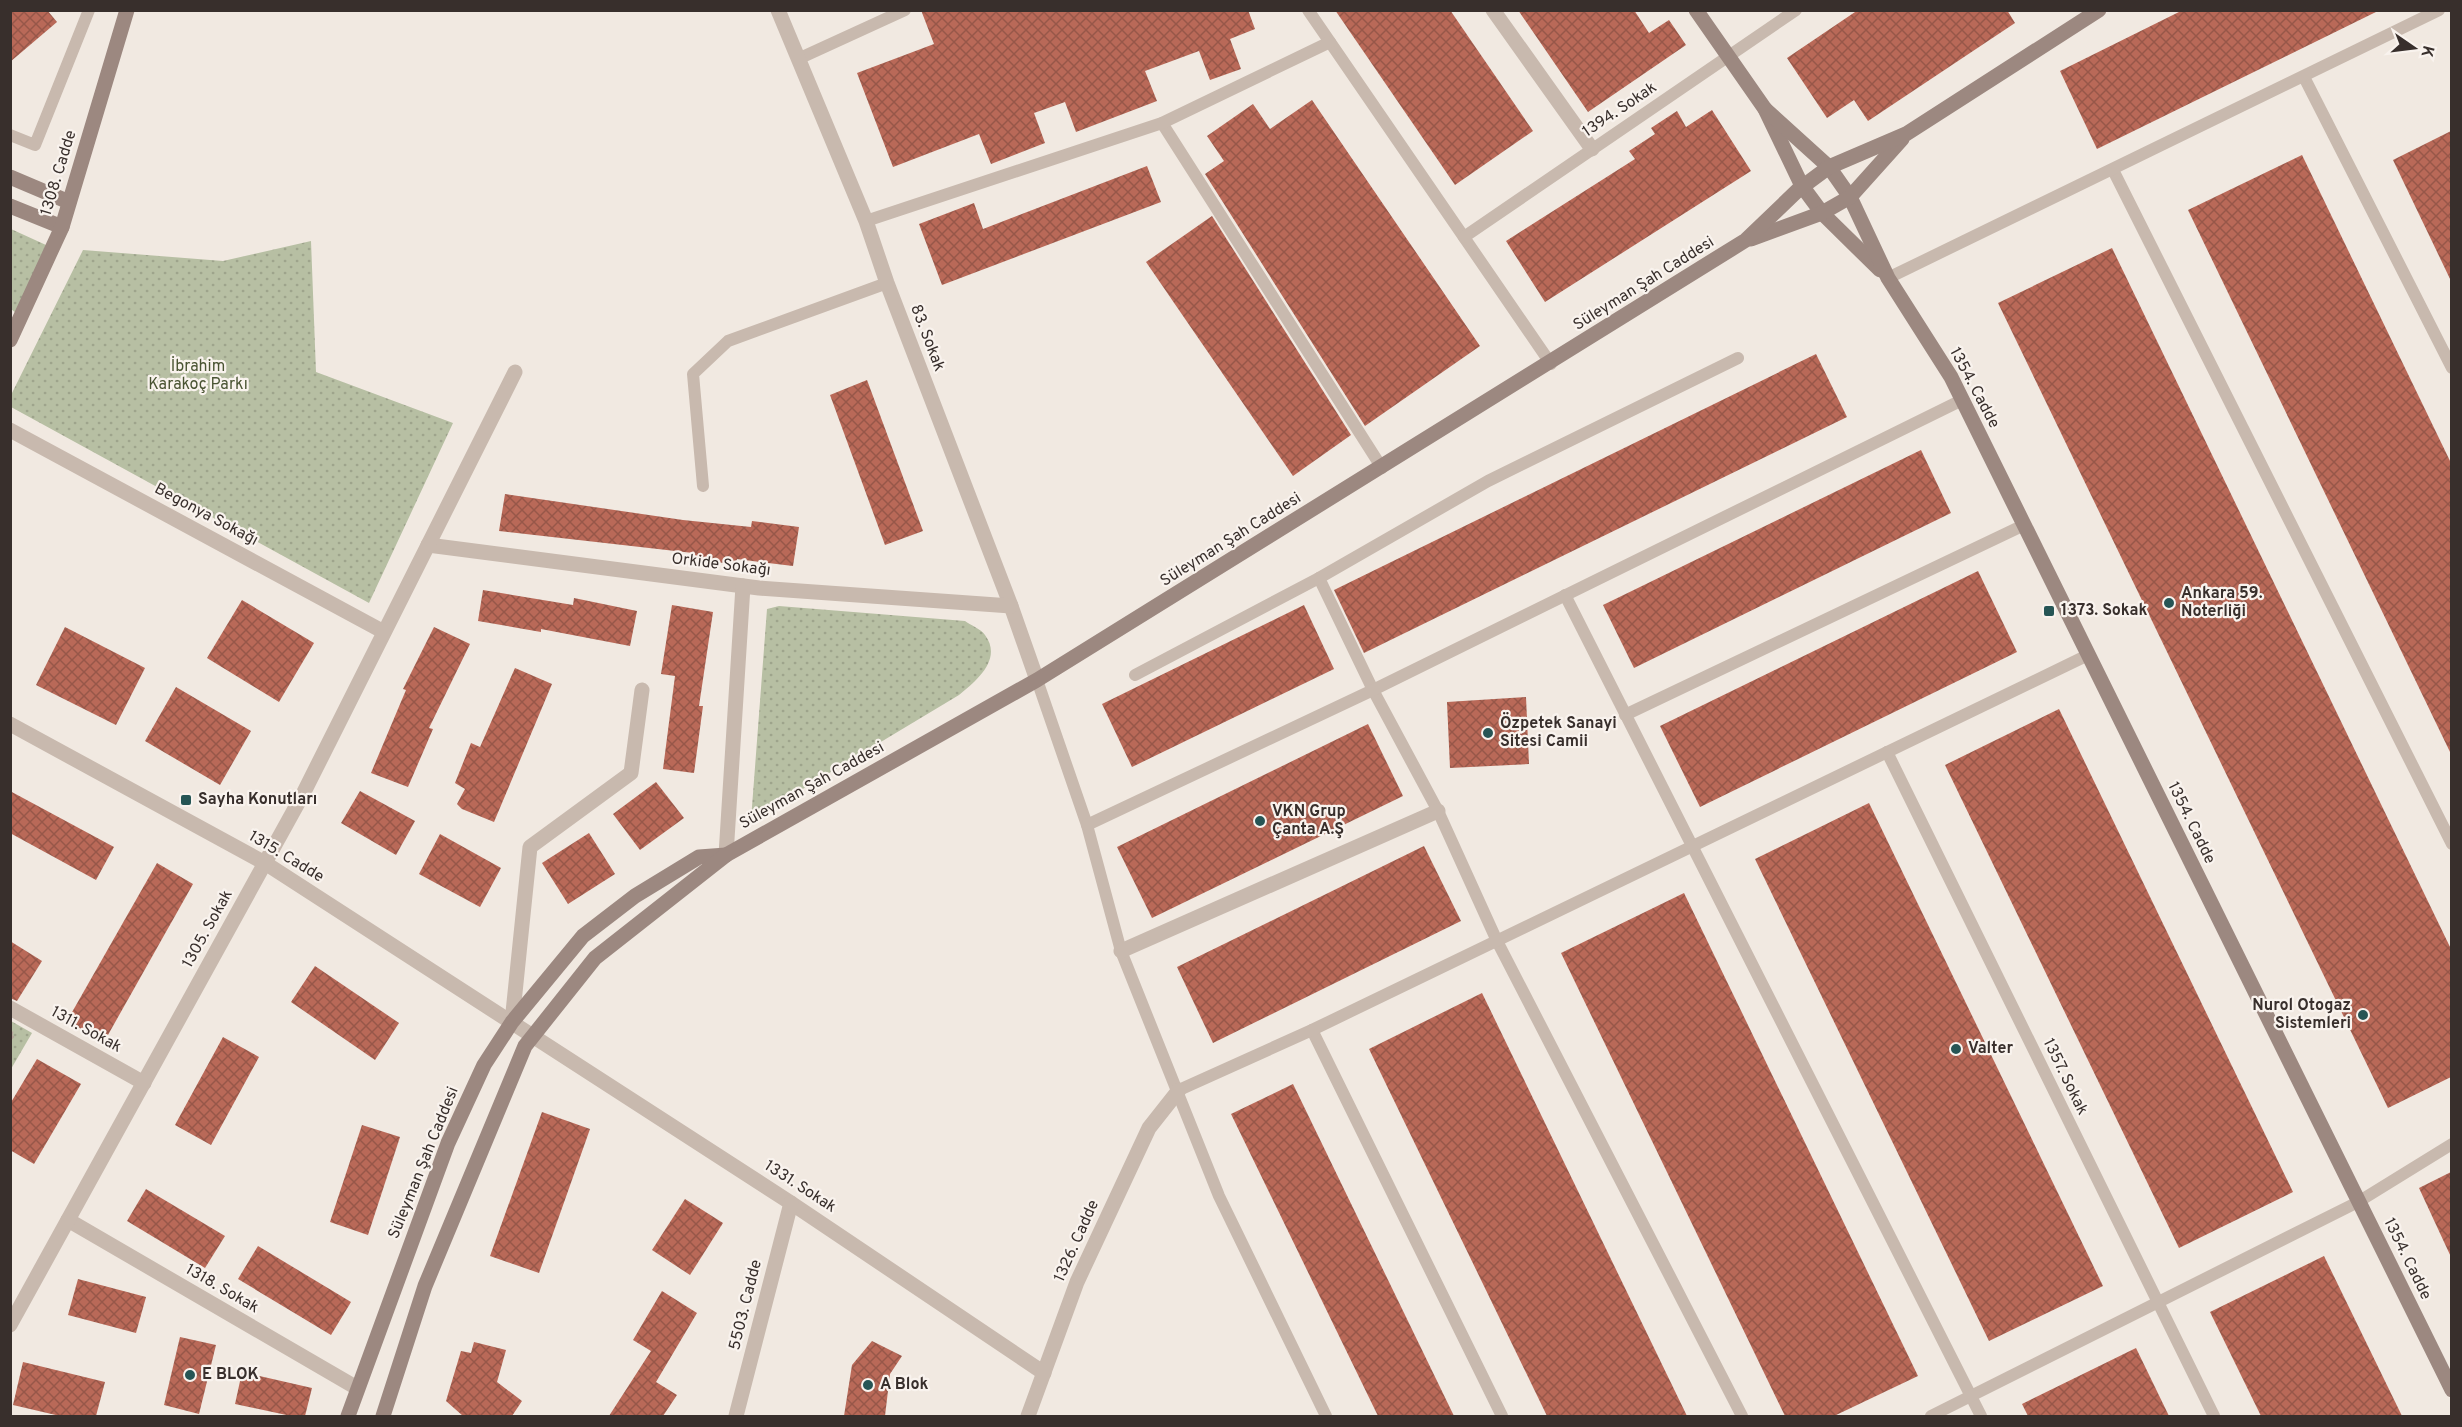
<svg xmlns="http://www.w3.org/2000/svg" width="2462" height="1427" font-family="Overpass,sans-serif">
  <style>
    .grass { fill: url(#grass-dots) }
    .building { fill: url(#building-cross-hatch) }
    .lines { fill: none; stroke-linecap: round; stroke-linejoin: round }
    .path { stroke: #b4a399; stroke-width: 4; stroke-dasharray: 3 3; stroke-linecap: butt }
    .lane { stroke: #c8b9ae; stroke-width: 12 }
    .street { stroke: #c8b9ae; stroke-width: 15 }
    .secondary { stroke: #9c8880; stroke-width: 15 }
    .poi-dot { fill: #265555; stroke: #f9f3ee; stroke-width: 2 }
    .labels { text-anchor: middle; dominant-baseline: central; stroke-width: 4.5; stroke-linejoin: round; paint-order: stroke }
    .street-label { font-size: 16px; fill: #382f2c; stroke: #f9f3ee }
    .park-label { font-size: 16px; fill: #495332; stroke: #f9f3ee }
    .poi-label { font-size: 16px; font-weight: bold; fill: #382f2c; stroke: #f9f3ee; text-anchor: start }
  </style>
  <defs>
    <pattern id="grass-dots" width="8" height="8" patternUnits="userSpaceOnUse" patternTransform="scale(1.5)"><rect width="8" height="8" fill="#b7bfa3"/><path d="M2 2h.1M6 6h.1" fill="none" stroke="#9ea48c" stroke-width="1.8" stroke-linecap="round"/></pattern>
    <pattern id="building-cross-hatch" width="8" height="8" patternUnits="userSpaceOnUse" patternTransform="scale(1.5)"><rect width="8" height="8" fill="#b96958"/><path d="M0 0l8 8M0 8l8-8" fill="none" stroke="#975749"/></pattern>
  </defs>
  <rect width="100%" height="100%" fill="#f1e9e1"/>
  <!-- grass -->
  <g class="grass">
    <polygon points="11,229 46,245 16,313 11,309"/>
    <polygon points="311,241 316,372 453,423 369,603 11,407 11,395 83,250 223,261"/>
    <path d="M779,606L965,621C970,625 981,629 985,635C1003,659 976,681 959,695L751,820L767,609Z"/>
    <polygon points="11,1021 32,1033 11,1069"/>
  </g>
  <!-- building -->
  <g class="building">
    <polygon points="10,10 47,10 57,22 10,62"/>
    <polygon points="921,10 1248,10 1255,29 1230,39 1241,69 1210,80 1199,51 1145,71 1157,101 1076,132 1065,102 1034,113 1045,143 991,164 979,134 893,167 857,73 934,44"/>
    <polygon points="1335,10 1450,10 1533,131 1455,185"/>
    <polygon points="1518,10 1634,10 1649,33 1669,20 1686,45 1588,112"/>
    <polygon points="1858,10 2007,10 2015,23 1868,121 1854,100 1827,118 1787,58"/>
    <polygon points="2183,10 2380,10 2097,149 2060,71"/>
    <polygon points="1312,100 1480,346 1365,426 1205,174 1224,161 1207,136 1253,104 1270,129"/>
    <polygon points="1712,110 1751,171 1545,302 1506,241 1635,159 1629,151 1655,134 1651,128 1677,111 1686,127"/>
    <polygon points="2451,131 2451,281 2393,160"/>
    <polygon points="2302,155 2451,463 2451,754 2188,210"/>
    <polygon points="1147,166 1161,202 942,285 919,224 974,203 983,229"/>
    <polygon points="1212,216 1351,435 1293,476 1146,262"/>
    <polygon points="2112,248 2451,949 2451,1077 2388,1108 1998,303"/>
    <polygon points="1816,354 1847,417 1364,653 1334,590"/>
    <polygon points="867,380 923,531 885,545 830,395"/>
    <polygon points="1921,450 1951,513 1634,668 1603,605"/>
    <polygon points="505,494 683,520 751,527 752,521 799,527 793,566 737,559 736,564 692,560 693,553 499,531"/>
    <polygon points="1978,571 2017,652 1700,807 1660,726"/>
    <polygon points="483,590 573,605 574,598 637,611 630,646 541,629 541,632 478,621"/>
    <polygon points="242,600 314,643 279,702 207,658"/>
    <polygon points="672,605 713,612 699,706 703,706 694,773 663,769 675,676 661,674"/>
    <polygon points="1304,605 1334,669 1132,767 1102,704"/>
    <polygon points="65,627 145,668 116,725 36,685"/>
    <polygon points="434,627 470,644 429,728 433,729 408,787 371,773 406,690 403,689"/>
    <polygon points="515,668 552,684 494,822 462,809 457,804 465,789 455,783 471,743 480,747"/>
    <polygon points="176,687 251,731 220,785 145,741"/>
    <polygon points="1526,697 1529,764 1450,768 1447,702"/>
    <polygon points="2059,709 2293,1192 2179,1248 1945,765"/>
    <polygon points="1368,724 1403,796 1152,918 1117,847"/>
    <polygon points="656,782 684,818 640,850 613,814"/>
    <polygon points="10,791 114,847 96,880 10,833"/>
    <polygon points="360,791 415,821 396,855 341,823"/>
    <polygon points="1869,803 2103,1286 1989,1341 1755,859"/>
    <polygon points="589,833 615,874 568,904 542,863"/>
    <polygon points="440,834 501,868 480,907 419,874"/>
    <polygon points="1424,846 1461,921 1213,1043 1177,967"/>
    <polygon points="157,863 193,884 104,1042 67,1021"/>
    <polygon points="1684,893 1918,1376 1834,1416 1785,1416 1561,953"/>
    <polygon points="10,941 42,961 17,1001 10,998"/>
    <polygon points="315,966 399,1023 375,1060 291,1002"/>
    <polygon points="1482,993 1687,1416 1547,1416 1369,1049"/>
    <polygon points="223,1037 259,1057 211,1145 175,1125"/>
    <polygon points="37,1059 81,1084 34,1164 10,1150 10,1104"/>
    <polygon points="1293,1084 1454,1416 1378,1416 1231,1114"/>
    <polygon points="542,1112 590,1129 539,1273 490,1256"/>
    <polygon points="362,1125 400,1137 368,1235 330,1222"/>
    <polygon points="2451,1172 2451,1257 2419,1188"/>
    <polygon points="146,1189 225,1236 205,1268 127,1221"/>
    <polygon points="685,1199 723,1223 690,1275 652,1250"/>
    <polygon points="258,1246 351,1302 331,1335 238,1279"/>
    <polygon points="2324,1256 2402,1416 2261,1416 2210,1312"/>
    <polygon points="78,1279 146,1297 136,1333 68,1315"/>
    <polygon points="662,1291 697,1313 656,1382 677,1395 663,1416 609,1416 651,1351 633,1340"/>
    <polygon points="180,1337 216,1345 199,1414 164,1405"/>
    <polygon points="872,1341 902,1356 890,1374 885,1416 844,1416 852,1365"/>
    <polygon points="474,1342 506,1350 497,1382 522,1401 512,1416 463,1416 446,1401 461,1351 471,1353"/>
    <polygon points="2136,1348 2169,1416 2028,1416 2022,1404"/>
    <polygon points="23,1362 105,1382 96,1416 60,1416 13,1405"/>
    <polygon points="242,1372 312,1388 305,1416 291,1416 235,1404"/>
  </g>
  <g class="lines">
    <!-- path -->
    <polyline class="path" points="10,1033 14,1034 10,1039"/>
    <!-- lane -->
    <g class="lane">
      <polyline points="1308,10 1551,364"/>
      <polyline points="798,59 905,10"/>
      <polyline points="2304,77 2452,368"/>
      <polyline points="1162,123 1382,468"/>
      <polyline points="10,135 35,145 89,10"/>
      <polyline points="2113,170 2452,844"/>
      <polyline points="866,221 1162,123 1330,42"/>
      <polyline points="1464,237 1796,10"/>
      <polyline points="1888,278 2439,10"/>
      <polyline points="703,486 693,374 728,341 887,283"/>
      <polyline points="1319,578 1373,690 1438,811 1497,941 1742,1416"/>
      <polyline points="1565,595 1981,1416"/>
      <polyline points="1135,675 1319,578 1488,481 1738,358"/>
      <polyline points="1037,680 1087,825 1121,951 1219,1196 1326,1416"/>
      <polyline points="1625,715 2024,525"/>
      <polyline points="1887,752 2214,1416"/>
      <polyline points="1087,825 1373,690 1962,400"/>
      <polyline points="1312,1030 1502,1416"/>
      <polyline points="1179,1090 1312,1030 2088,655"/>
      <polyline points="1931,1416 2358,1202 2452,1144"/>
    </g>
    <!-- street -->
    <g class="street">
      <polyline points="778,10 866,221 887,283 1011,606 1037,680"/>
      <polyline points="1493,10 1592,149"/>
      <polyline points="10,430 384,632"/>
      <polyline points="428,545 759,588 1011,606"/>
      <polyline points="10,724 265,863 791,1203 1044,1373"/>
      <polyline points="726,855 743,586"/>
      <polyline points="1121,951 1438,811"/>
      <polyline points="10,1008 144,1083"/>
      <polyline points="512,1022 530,847 631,773 642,690"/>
      <polyline points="68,1220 357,1388"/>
      <polyline points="10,1325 303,794 515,372"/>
      <polyline points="736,1416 791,1203"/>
      <polyline points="1028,1416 1077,1282 1149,1128 1179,1090"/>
    </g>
    <!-- secondary -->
    <g class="secondary">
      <polyline points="1696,10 1765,109 1802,186 1822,213 1880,270"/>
      <polyline points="1765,109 1829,167 1850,197 1888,278 1951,377 2452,1390"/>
      <polyline points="10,177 69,202"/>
      <polyline points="10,206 62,227"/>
      <polyline points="1751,239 1822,213 1850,197 1902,139"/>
      <polyline points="10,340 62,227 127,10"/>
      <polyline points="348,1416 448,1143 484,1065 512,1022 583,936 635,896 699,857 726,855"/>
      <polyline points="383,1416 425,1286 525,1046 595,958 726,855 1037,680 1746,240 1798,190 1829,167 1906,134 2099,10"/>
    </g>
  </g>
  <!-- markers -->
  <g class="poi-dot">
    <circle cx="2169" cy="603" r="6"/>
    <rect x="2043" y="605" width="12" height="12" rx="3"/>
    <circle cx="1488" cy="733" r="6"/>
    <rect x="180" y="794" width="12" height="12" rx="3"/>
    <circle cx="1260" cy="821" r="6"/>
    <circle cx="2363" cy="1015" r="6"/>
    <circle cx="1956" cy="1049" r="6"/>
    <circle cx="190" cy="1375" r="6"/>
    <circle cx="868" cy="1385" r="6"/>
  </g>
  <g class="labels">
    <!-- street labels -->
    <g class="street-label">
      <text transform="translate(1620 110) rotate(-34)">1394. Sokak</text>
      <text transform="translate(59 173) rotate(-73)">1308. Cadde</text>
      <text transform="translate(1644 284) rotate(-32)">Süleyman Şah Caddesi</text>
      <text transform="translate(927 338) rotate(69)">83. Sokak</text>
      <text transform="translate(1974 388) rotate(62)">1354. Cadde</text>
      <text transform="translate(206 515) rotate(28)">Begonya Sokağı</text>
      <text transform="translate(1231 540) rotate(-32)">Süleyman Şah Caddesi</text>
      <text transform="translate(721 565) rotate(7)">Orkide Sokağı</text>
      <text transform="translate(812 786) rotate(-29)">Süleyman Şah Caddesi</text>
      <text transform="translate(2191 823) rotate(64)">1354. Cadde</text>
      <text transform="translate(286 857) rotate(31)">1315. Cadde</text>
      <text transform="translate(208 929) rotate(-61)">1305. Sokak</text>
      <text transform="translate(86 1030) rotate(29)">1311. Sokak</text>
      <text transform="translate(2065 1077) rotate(64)">1357. Sokak</text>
      <text transform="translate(424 1163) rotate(-68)">Süleyman Şah Caddesi</text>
      <text transform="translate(800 1187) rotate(33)">1331. Sokak</text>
      <text transform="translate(1077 1241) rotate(-66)">1326. Cadde</text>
      <text transform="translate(2407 1259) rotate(64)">1354. Cadde</text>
      <text transform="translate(222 1289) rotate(30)">1318. Sokak</text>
      <text transform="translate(746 1305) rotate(-76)">5503. Cadde</text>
    </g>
    <!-- park labels -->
    <g class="park-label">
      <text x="198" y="367">İbrahim<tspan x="198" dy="18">Karakoç Parkı</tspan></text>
    </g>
    <!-- poi labels -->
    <g class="poi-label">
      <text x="2181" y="594">Ankara 59.<tspan x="2181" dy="18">Noterliği</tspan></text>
      <text x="2061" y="611">1373. Sokak</text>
      <text x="1500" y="724">Özpetek Sanayi<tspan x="1500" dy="18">Sitesi Camii</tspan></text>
      <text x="198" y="800">Sayha Konutları</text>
      <text x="1272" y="812">VKN Grup<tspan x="1272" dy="18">Çanta A.Ş</tspan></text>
      <text x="2351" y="1006" text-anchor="end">Nurol Otogaz<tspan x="2351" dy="18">Sistemleri</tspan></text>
      <text x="1968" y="1049">Valter</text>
      <text x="202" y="1375">E BLOK</text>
      <text x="880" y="1385">A Blok</text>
    </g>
  </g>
  <!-- border -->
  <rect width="2462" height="1427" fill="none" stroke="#382f2c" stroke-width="24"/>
  <!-- north arrow -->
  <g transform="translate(2414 48) rotate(104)" stroke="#f9f3ee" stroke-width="4.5" paint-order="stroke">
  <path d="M0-4.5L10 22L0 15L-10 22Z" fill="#382f2c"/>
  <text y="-9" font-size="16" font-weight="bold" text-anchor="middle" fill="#382f2c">K</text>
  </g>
</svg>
